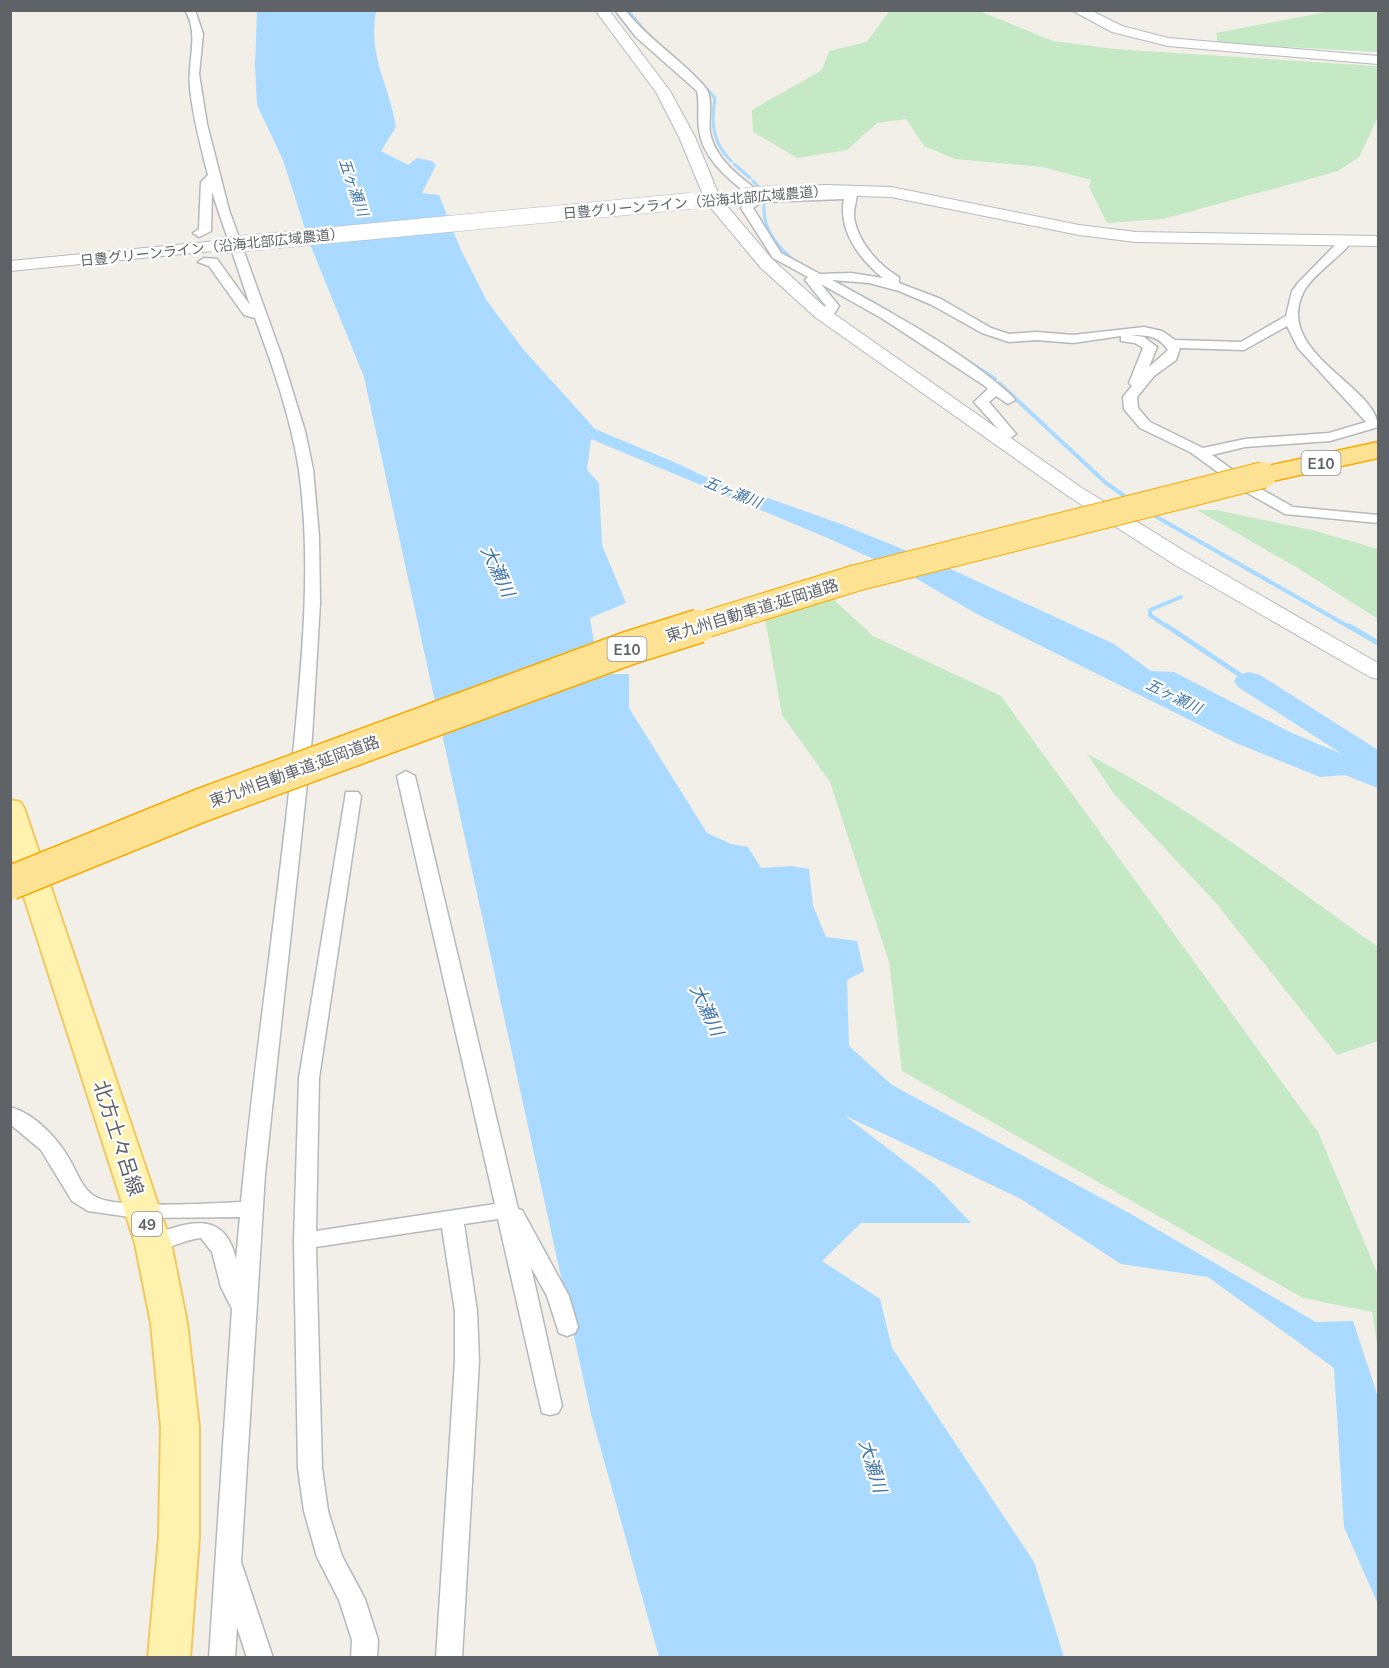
<svg xmlns="http://www.w3.org/2000/svg" width="1389" height="1668" font-family="Mulish,'Noto Sans JP',sans-serif">
  <style>
    .green { fill: #c5e8c5 }
    .water { fill: #aadaff }
    .lines { fill: none; stroke-linecap: round; stroke-linejoin: round }
    .stream-far2 { stroke: #aadaff; stroke-width: 3 }
    .stream-far1 { stroke: #aadaff; stroke-width: 4 }
    .stream { stroke: #aadaff; stroke-width: 5 }
    .river { fill: #aadaff; fill-rule: evenodd }
    .street-casing { stroke: #b5b8bc; stroke-width: 3 }
    .secondary-casing { stroke: #b6babf; stroke-width: 2 }
    .primary-casing { stroke: #f2c960; stroke-width: 4 }
    .highway-casing { stroke: #f9ab00; stroke-width: 3 }
    .street { fill: #fff; fill-rule: evenodd }
    .secondary { fill: #fff; fill-rule: evenodd }
    .primary { fill: #fff2af; fill-rule: evenodd }
    .highway { fill: #fde293; fill-rule: evenodd }
    .secondary-bridge-casing { stroke: #b6babf; stroke-width: 17; stroke-linecap: butt }
    .highway-bridge-far1-casing { stroke: #f9ab00; stroke-width: 28; stroke-linecap: butt }
    .highway-bridge-casing { stroke: #f9ab00; stroke-width: 36; stroke-linecap: butt }
    .secondary-bridge { stroke: #fff; stroke-width: 16 }
    .highway-bridge-far1 { stroke: #fde293; stroke-width: 26 }
    .highway-bridge { stroke: #fde293; stroke-width: 33 }
    .labels { text-anchor: middle; dominant-baseline: central; stroke-width: 4.5; stroke-linejoin: round; paint-order: stroke }
    .far-street-label { font-size: 14px; fill: #5f6368; stroke: #fff }
    .far-water-label { font-size: 15px; font-style: italic; fill: #4174aa; stroke: #fff }
    .shield { fill: #fff; stroke: #8f9295; stroke-width: 1.5 }
    .shield-label { font-size: 15px; font-weight: bold; fill: #5f6368 }
    .street-label { font-size: 16px; fill: #5f6368; stroke: #fff }
    .water-label { font-size: 18px; font-style: italic; fill: #4174aa; stroke: #fff }
    .near-street-label { font-size: 20px; fill: #5f6368; stroke: #fff }
  </style>
  <rect width="100%" height="100%" fill="#f1efe8"/>
  <!-- green -->
  <g class="green">
    <polygon points="890,10 979,11 1053,41 1114,49 1375,66 1378,67 1378,117 1359,157 1338,171 1163,219 1107,223 1089,187 1091,180 1043,167 955,159 924,146 906,119 877,123 847,150 797,158 753,132 752,110 822,70 829,51 867,42"/>
    <polygon points="1331,11 1378,11 1378,52 1218,43 1216,33"/>
    <polygon points="1216,510 1316,531 1378,549 1378,619 1301,570 1197,510"/>
    <polygon points="833,599 873,636 1001,696 1318,1132 1378,1275 1378,1350 1372,1312 1303,1298 902,1071 889,962 830,782 782,715 765,618"/>
    <path d="M1087,754C1190,807 1284,880 1378,947V1041L1337,1055L1216,903L1114,794Z"/>
  </g>
  <!-- water -->
  <path class="water" d="M257,11H376C368,59 389,83 396,127L381,151L408,165L417,158L432,161L436,165L422,193L439,195L460,248L487,301L523,349L595,429L681,465L736,492L748,491L841,524L944,566L1114,644L1151,671L1174,672L1292,733L1378,769V788L1345,775L1320,777L1236,743L977,614L917,579L830,539L591,439L587,470L599,483L602,545L626,603L590,618L599,674H629V708L707,833L731,844L748,847L761,868L791,866L809,869L813,906L826,937L857,941L864,971L847,980L849,1046L892,1085L1129,1213L1316,1322L1353,1321L1378,1397V1604L1344,1527L1334,1368L1208,1277L1121,1264L1021,1199L844,1115L933,1183L971,1223H861L822,1261L880,1299L892,1348L1034,1562L1064,1657H659L591,1414L364,377L310,244L283,160L257,105L255,64Z"/>
  <g class="lines">
    <!-- stream-far2 -->
    <g class="stream-far2">
      <polyline points="628,10 645,32"/>
      <path d="M704,86L715,98C711,123 712,142 731,161"/>
      <polyline points="734,164 750,178"/>
      <polyline points="753,181 763,191"/>
      <path d="M764,204C762,228 777,247 795,261"/>
    </g>
    <!-- stream-far1 -->
    <g class="stream-far1">
      <polyline points="835,282 891,313"/>
      <polyline points="964,359 995,379"/>
      <polyline points="999,383 1106,483 1130,500"/>
      <polyline points="1148,512 1351,628"/>
      <polyline points="1169,628 1150,615 1150,610 1181,597"/>
    </g>
    <!-- stream -->
    <g class="stream">
      <polyline points="1167,626 1249,681"/>
      <polyline points="1349,626 1378,643"/>
    </g>
    <!-- river -->
    <polygon class="river" points="1249,672 1260,675 1378,750 1378,772 1367,770 1238,687 1234,681 1238,675"/>
    <!-- street casing -->
    <g class="street-casing">
      <g id="street">
        <path d="M185,10H195L203,34L199,74L207,124L229,210L282,357L305,431L313,469L319,536L320,603L312,737L265,1174L241,1562L273,1658H247L237,1627L235,1658H209L232,1309L221,1287L212,1252L201,1238C183,1239 163,1254 145,1249L142,1243L145,1237C183,1225 223,1205 236,1259L240,1217L137,1218L88,1211L72,1201L41,1150L10,1124V1107C36,1114 59,1140 71,1162C77,1173 83,1189 94,1196C115,1210 213,1203 241,1202C255,1052 278,904 293,755C302,661 312,564 299,470C291,418 273,367 255,318L244,315L209,266L198,262L204,258L217,259L250,305L212,192L211,231L199,237L193,233L199,229L201,182L208,175C201,147 193,118 190,88C187,61 200,35 185,10Z"/>
        <path d="M615,10H625C649,40 682,60 705,87C714,98 708,119 710,133C716,161 742,178 763,195L846,192L848,189H856C859,197 853,207 854,217C857,241 879,266 899,277V283L941,299L991,328L1009,334L1037,332L1073,335L1144,327L1162,331L1175,340L1241,342L1286,316L1292,291L1298,283L1342,238H1350L1352,241C1339,259 1315,272 1304,291C1272,353 1378,386 1378,427L1330,441L1245,447L1212,455L1254,485L1293,507L1378,515V523L1285,514L1244,491L1190,452L1140,428L1124,409L1123,397L1132,386L1129,383L1143,348L1135,343L1121,341V336L1073,343L1037,340L1009,342L982,333L932,305L899,291L869,283L832,280C892,313 962,350 1013,397L1015,400L1008,404L996,396L989,402L1016,434L1004,442H994L992,439L1001,432L974,402L988,389L985,386L883,319L821,284L839,306L834,314L816,316V310L826,306L805,280L808,277L773,258L741,208L745,201L752,198C730,180 702,159 699,129C697,116 700,104 697,91L636,37ZM844,199C838,230 859,259 883,278L851,273L820,274L781,253L753,208L761,202ZM1287,326L1298,348L1366,422L1329,433L1245,439L1203,448L1150,422L1138,408L1137,397L1154,376L1176,360L1180,348L1244,350ZM1131,335C1147,335 1159,336 1168,350L1149,367L1157,347L1144,337Z"/>
        <polygon points="406,771 415,776 518,1209 522,1210 569,1296 578,1327 575,1333 567,1336 559,1333 547,1296 531,1267 562,1406 558,1413 550,1415 542,1413 498,1219 464,1224 477,1311 479,1361 462,1658 436,1658 455,1361 455,1311 442,1228 316,1247 322,1468 328,1511 342,1556 365,1599 378,1640 377,1658 351,1658 352,1640 339,1600 317,1557 304,1511 298,1468 294,1241 299,1078 346,792 358,792 361,796 319,1078 316,1231 495,1204 397,776"/>
      </g>
    </g>
    <!-- secondary casing -->
    <g class="secondary-casing">
      <g id="secondary">
        <polygon points="595,10 609,10 670,91 695,137 720,198 772,259 827,309 1082,488 1191,555 1378,663 1378,679 1370,677 1175,565 1068,496 815,317 760,267 706,202 679,137 656,92"/>
        <polygon points="1071,10 1090,10 1122,26 1168,38 1378,56 1378,64 1168,46 1112,32"/>
        <polygon points="825,185 891,187 1079,225 1136,232 1378,236 1378,246 1136,242 1079,235 891,197 825,195 778,198 770,193 778,188"/>
        <polygon points="217,241 223,242 226,246 223,250 10,271 10,261"/>
      </g>
    </g>
    <!-- primary casing -->
    <g class="primary-casing">
      <polygon id="primary" points="10,800 20,802 24,808 171,1243 187,1323 199,1427 199,1537 190,1658 148,1658 159,1537 161,1427 151,1323 135,1243 10,853"/>
    </g>
    <!-- highway casing -->
    <g class="highway-casing">
      <polygon id="highway" points="1378,442 1378,458 1263,483 1254,481 1250,475 1254,469"/>
    </g>
    <!-- street -->
    <use href="#street" class="street"/>
    <!-- secondary -->
    <use href="#secondary" class="secondary"/>
    <!-- primary -->
    <use href="#primary" class="primary"/>
    <!-- highway -->
    <use href="#highway" class="highway"/>
    <!-- secondary-bridge casing -->
    <g class="secondary-bridge-casing">
      <g id="secondary-bridge">
        <polyline points="744,196 778,193"/>
        <polyline points="217,246 690,201"/>
      </g>
    </g>
    <!-- highway-bridge-far1 casing -->
    <g class="highway-bridge-far1-casing">
      <polyline id="highway-bridge-far1" points="694,628 856,578 1263,475"/>
    </g>
    <!-- highway-bridge casing -->
    <g class="highway-bridge-casing">
      <polyline id="highway-bridge" points="10,883 202,805 629,648 699,626"/>
    </g>
    <!-- secondary-bridge -->
    <use href="#secondary-bridge" class="secondary-bridge"/>
    <!-- highway-bridge-far1 -->
    <use href="#highway-bridge-far1" class="highway-bridge-far1"/>
    <!-- highway-bridge -->
    <use href="#highway-bridge" class="highway-bridge"/>
  </g>
  <g class="labels">
    <!-- far-street labels -->
    <g class="far-street-label">
      <text transform="translate(695 202) rotate(-5)">日豊グリーンライン（沿海北部広域農道）</text>
      <text transform="translate(212 247) rotate(-6)">日豊グリーンライン（沿海北部広域農道）</text>
    </g>
    <!-- far-water labels -->
    <g class="far-water-label">
      <text transform="translate(354 187) rotate(71)">五ヶ瀬川</text>
      <text transform="translate(733 492) rotate(22)">五ヶ瀬川</text>
      <text transform="translate(1174 696) rotate(26)">五ヶ瀬川</text>
    </g>
    <!-- shield labels -->
    <g class="shield">
      <rect x="1301.5" y="451" width="39" height="24" rx="4.5"/>
      <rect x="607.5" y="637" width="39" height="24" rx="4.5"/>
      <rect x="132" y="1212" width="30" height="24" rx="4.5"/>
    </g>
    <g class="shield-label">
      <text x="1321" y="463">E10</text>
      <text x="627" y="649">E10</text>
      <text x="147" y="1224">49</text>
    </g>
    <!-- street labels -->
    <g class="street-label">
      <text transform="translate(752 610) rotate(-17)">東九州自動車道;延岡道路</text>
      <text transform="translate(294 771) rotate(-20)">東九州自動車道;延岡道路</text>
    </g>
    <!-- water labels -->
    <g class="water-label">
      <text transform="translate(498 571) rotate(65)">大瀬川</text>
      <text transform="translate(707 1010) rotate(65)">大瀬川</text>
      <text transform="translate(873 1466) rotate(73)">大瀬川</text>
    </g>
    <!-- near-street labels -->
    <g class="near-street-label">
      <text transform="translate(119 1138) rotate(72)">北方土々呂線</text>
    </g>
  </g>
  <!-- border -->
  <rect width="1389" height="1668" fill="none" stroke="#5f6368" stroke-width="24"/>
</svg>
